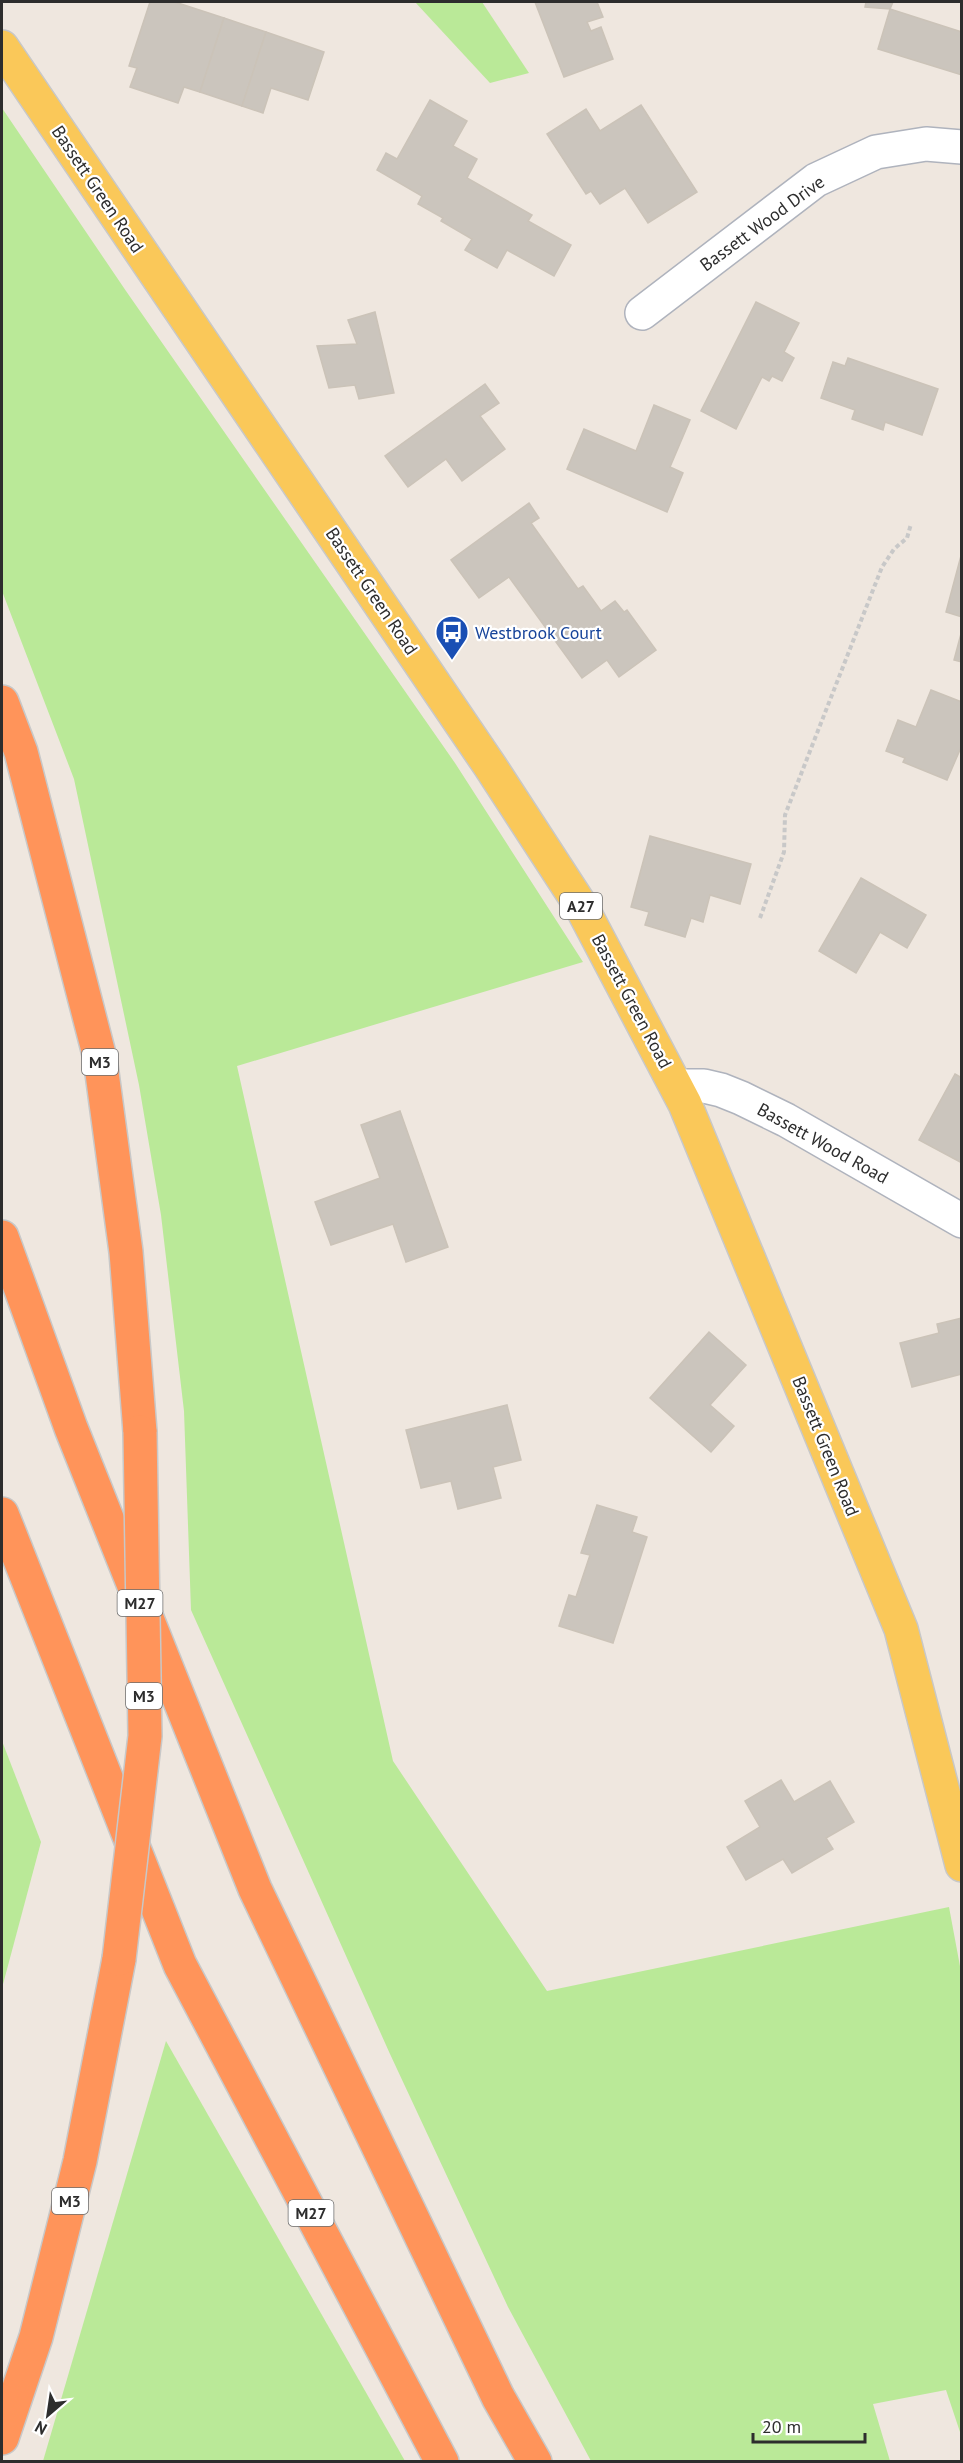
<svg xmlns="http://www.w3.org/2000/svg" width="963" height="2463" font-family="'PT Sans',sans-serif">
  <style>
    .green { fill: #bae998 }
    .building { fill: #cbc5bd; stroke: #cbc3b8; stroke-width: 1.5 }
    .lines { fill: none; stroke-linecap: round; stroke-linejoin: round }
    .minor-casing { stroke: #afb3bd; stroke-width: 36 }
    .major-casing { stroke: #c8c8c8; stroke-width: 36 }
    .highway-casing { stroke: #c8c8c8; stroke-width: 36 }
    .path { stroke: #c8c8c8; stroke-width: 4; stroke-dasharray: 4.5 3; stroke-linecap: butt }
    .minor { stroke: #fff; stroke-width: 33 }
    .major { stroke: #fac859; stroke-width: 33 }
    .highway { stroke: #ff945a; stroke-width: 33 }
    .highway-bridge-casing { stroke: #c8c8c8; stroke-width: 36; stroke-linecap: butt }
    .highway-bridge { stroke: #ff945a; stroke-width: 33 }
    .labels { text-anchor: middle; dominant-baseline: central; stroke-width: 4.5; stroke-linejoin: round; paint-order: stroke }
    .shield { fill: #fff; stroke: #6c6c6c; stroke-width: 1.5 }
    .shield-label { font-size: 16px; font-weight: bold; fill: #2d2d2d }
    .street-label { font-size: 18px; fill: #2d2d2d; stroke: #fff }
    .transit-label { font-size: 18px; fill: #164399; stroke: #fff; text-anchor: start }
  </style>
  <rect width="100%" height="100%" fill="#efe7df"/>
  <!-- green -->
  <g class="green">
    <polygon points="415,2 482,2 529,73 490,83"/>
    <polygon points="2,108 126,291 455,763 583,962 237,1066 393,1761 547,1991 949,1907 962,1977 961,2435 946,2390 873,2404 890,2461 591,2461 508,2307 390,2054 191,1610 184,1411 161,1215 139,1085 74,779 2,591"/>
    <polygon points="2,1741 41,1842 2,1988"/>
    <polygon points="166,2041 405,2461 43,2461"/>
  </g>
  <!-- building -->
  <g class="building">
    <polygon points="150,2 175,2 224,18 200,92 184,87 178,103 130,87 137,68 129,66"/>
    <polygon points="535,2 597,2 603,17 587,22 591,31 601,27 613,59 564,77"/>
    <polygon points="866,2 893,2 890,9 865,7"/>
    <polygon points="890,9 962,32 962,75 878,49"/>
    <polygon points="224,18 266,32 242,106 200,92"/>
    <polygon points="266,32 324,52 308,100 271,88 263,113 242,106"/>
    <polygon points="430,100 467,121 453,146 477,159 467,178 532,215 528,221 571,245 554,276 507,250 497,268 465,250 472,239 441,221 443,218 418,204 422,196 377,170 386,153 397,159"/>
    <polygon points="641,105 697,192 648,223 625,188 600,204 591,191 586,194 547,134 586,109 600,131"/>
    <polygon points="756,302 799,323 784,352 794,358 782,381 772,376 769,381 762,377 736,429 701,411"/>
    <polygon points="375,312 394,393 359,399 355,385 329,388 317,346 357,344 348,320"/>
    <polygon points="848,358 938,389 922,435 885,422 883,430 852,419 855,410 821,398 833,362 845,366"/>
    <polygon points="485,384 499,403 480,416 505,449 462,481 446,459 408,487 385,456"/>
    <polygon points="654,405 690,420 670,467 683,473 667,512 567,469 584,429 636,451"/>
    <polygon points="529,503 539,518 531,523 578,589 583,586 601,611 615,601 624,612 627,610 656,650 619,677 607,660 582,678 509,577 479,598 451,560"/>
    <polygon points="962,552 962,617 946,612"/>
    <polygon points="962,630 962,662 954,660"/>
    <polygon points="931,690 962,702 962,745 947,780 903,762 905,758 886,751 898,720 916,727"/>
    <polygon points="650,836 751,864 740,904 710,895 703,922 691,918 685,937 645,925 649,912 631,907"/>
    <polygon points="861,878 926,915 907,948 880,932 856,973 819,951"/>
    <polygon points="955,1074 962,1078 962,1163 919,1140"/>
    <polygon points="400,1111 448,1247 406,1262 393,1224 331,1245 315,1202 380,1178 361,1125"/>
    <polygon points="962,1318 962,1374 912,1387 900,1343 939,1333 937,1324"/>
    <polygon points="709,1332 746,1365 710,1405 734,1426 711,1452 650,1398"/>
    <polygon points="507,1405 521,1460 493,1467 501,1498 458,1509 451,1481 421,1488 406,1430"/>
    <polygon points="597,1505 637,1517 632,1532 647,1537 613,1643 559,1626 569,1595 576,1597 590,1555 581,1553"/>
    <polygon points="781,1780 794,1802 830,1781 854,1822 826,1838 833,1849 792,1873 783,1859 746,1880 727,1847 760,1827 745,1801"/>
  </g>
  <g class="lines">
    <!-- minor casing -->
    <g class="minor-casing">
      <g id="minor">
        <polyline points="642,313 816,180 876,152 926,144 962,147"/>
        <polyline points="678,1086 704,1086 721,1090 741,1098 786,1120 962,1221"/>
      </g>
    </g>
    <!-- major casing -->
    <g class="major-casing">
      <polyline id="major" points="2,47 490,766 581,906 685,1104 901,1629 962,1865"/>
    </g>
    <!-- highway casing -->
    <g class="highway-casing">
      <g id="highway">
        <polyline points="2,702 21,752 100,1058 126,1252 140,1432"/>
        <polyline points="2,1237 71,1428 255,1889 498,2397 535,2462"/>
        <polyline points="2,1514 180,1965 442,2462"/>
        <polyline points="2,2438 36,2337 80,2161 119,1959"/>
      </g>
    </g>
    <!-- path -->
    <polyline class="path" points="760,918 784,852 785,815 882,567 894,549 907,538 911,524"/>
    <!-- minor -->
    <use href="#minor" class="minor"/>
    <!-- major -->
    <use href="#major" class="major"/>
    <!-- highway -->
    <use href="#highway" class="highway"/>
    <!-- highway-bridge casing -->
    <g class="highway-bridge-casing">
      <polyline id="highway-bridge" points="119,1959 145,1736 140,1432"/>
    </g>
    <!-- highway-bridge -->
    <use href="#highway-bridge" class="highway-bridge"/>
  </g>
  <!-- icons -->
  <defs>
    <g id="bus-pin" transform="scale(1.725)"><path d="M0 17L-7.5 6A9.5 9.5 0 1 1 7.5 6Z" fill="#1a4fb4" stroke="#fff"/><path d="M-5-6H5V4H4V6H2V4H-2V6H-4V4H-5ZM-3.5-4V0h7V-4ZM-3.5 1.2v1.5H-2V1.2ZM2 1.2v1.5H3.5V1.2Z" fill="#fff"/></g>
  </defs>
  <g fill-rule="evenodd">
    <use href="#bus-pin" x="452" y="632"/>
  </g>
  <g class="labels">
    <!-- shield labels -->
    <g class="shield">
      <rect x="560" y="893" width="42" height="26" rx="4.5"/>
      <rect x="82" y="1049" width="36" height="26" rx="4.5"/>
      <rect x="117.5" y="1590" width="45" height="26" rx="4.5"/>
      <rect x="126" y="1683" width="36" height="26" rx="4.5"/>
      <rect x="52" y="2188" width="36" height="26" rx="4.5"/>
      <rect x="288.5" y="2200" width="45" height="26" rx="4.5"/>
    </g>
    <g class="shield-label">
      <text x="581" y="906">A27</text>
      <text x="100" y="1062">M3</text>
      <text x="140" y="1603">M27</text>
      <text x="144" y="1696">M3</text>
      <text x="70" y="2201">M3</text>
      <text x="311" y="2213">M27</text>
    </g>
    <!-- street labels -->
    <g class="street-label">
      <text transform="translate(98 189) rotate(56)">Bassett Green Road</text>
      <text transform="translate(762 223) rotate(-36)">Bassett Wood Drive</text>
      <text transform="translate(372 591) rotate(56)">Bassett Green Road</text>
      <text transform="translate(632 1001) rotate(62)">Bassett Green Road</text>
      <text transform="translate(823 1143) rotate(29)">Bassett Wood Road</text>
      <text transform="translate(826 1446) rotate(68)">Bassett Green Road</text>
    </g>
    <!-- transit labels -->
    <g class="transit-label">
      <text x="475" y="632">Westbrook Court</text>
    </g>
  </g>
  <!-- border -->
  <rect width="963" height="2463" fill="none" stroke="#2d2d2d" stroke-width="6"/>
  <!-- north arrow -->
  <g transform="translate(48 2415) rotate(209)" stroke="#ffffff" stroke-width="4.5" paint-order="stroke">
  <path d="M0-4.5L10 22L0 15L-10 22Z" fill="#2d2d2d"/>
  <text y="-9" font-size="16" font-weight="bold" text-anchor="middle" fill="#2d2d2d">N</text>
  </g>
  <!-- scale -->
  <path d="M753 2433v9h112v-9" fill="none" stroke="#2d2d2d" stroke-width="3"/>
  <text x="762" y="2433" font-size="18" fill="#2d2d2d" stroke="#ffffff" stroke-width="4.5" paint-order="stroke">20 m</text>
</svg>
